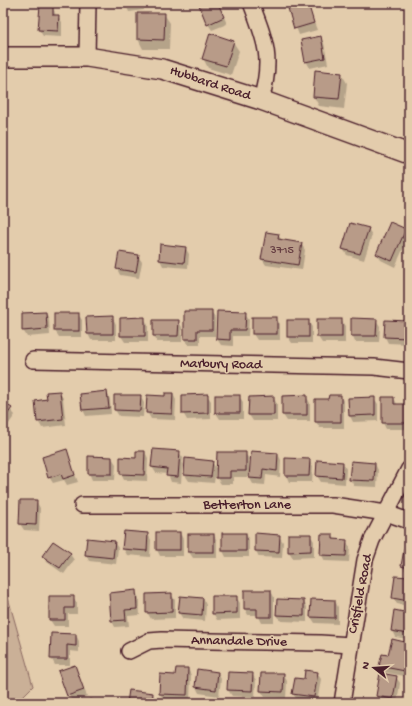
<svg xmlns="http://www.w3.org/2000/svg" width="412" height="706" font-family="'Gochi Hand',sans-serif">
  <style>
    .green { fill: #cab097; stroke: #8a6861 }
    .shadow { fill: #0003 }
    .building { fill: #b89b88; stroke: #4a1f2b }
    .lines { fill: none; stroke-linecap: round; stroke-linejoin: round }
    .minor-casing { stroke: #4a1f2b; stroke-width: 18 }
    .major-casing { stroke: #4a1f2b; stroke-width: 22 }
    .minor { stroke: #e3ccac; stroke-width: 15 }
    .major { stroke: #e3ccac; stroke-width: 19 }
    .labels { text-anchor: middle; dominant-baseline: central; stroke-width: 3; stroke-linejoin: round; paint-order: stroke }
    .number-label { font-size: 12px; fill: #663e42 }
    .street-label { font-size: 14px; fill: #4a1f2b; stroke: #e3ccac }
  </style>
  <rect width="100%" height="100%" fill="#e3ccac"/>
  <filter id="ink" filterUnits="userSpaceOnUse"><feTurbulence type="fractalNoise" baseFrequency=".025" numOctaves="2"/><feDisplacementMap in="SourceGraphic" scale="8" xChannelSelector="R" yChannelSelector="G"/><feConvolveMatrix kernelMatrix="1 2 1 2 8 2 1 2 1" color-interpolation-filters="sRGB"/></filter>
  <g filter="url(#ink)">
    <!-- green -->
    <polygon class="green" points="3,580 33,686 16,703 3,703"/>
    <!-- shadow -->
    <g class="shadow">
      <polygon points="125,3 143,3 144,10 129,12"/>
      <polygon points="207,3 218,3 227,24 212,30 208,24"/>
      <polygon points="307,4 317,30 299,35 289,9"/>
      <polygon points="53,7 56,16 58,16 62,22 62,37 43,36 39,30"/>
      <polygon points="138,14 164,14 170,23 169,49 143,49 138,39"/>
      <polygon points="320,37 324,43 328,64 310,68 306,61"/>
      <polygon points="233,42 239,51 231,75 208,68 203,58"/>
      <polygon points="341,73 347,83 344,109 319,106 314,97"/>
      <polygon points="368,229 372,235 364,260 347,255 343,249"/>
      <polygon points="405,230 409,236 395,267 381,260 377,254"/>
      <polygon points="278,235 282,240 301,243 305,250 302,270 266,265 262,259"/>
      <polygon points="185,247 189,254 188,268 163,266 160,260"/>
      <polygon points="138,256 142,262 139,278 120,275 117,269"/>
      <polygon points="211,312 215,318 215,336 200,336 200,345 189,345 185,339"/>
      <polygon points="46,313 49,319 50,335 27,337 23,330"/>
      <polygon points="245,313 249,319 248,336 233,336 233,346 221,345 217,339"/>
      <polygon points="78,314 82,320 82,337 59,337 55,331"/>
      <polygon points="112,317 116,324 116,340 91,340 88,334"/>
      <polygon points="144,318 148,325 148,342 125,342 121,336"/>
      <polygon points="253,318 276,318 280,324 280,340 257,340 253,334"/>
      <polygon points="341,320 345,326 345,343 322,343 318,337"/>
      <polygon points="376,320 380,326 379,342 355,342 352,335"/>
      <polygon points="178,321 182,327 182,342 157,342 154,336"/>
      <polygon points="308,321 312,327 312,343 292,343 288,337"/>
      <polygon points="386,321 409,322 409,344 388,343 385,337"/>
      <polygon points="59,392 63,398 66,425 42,428 38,421 48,400"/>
      <polygon points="107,393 110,399 111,414 86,416 83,410 81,395"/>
      <polygon points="3,394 10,403 7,406 15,415 6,428 3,426"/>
      <polygon points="173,394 176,400 175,420 151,419 147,412 166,397"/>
      <polygon points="207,395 211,401 211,419 187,420 183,413"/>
      <polygon points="140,396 144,403 143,417 119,416 115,410"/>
      <polygon points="239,396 243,402 243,419 220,419 216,413"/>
      <polygon points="306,396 310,403 310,421 287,421 283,415"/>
      <polygon points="340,396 344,402 344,428 320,428 316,422 329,400"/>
      <polygon points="273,397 277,404 277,421 253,421 249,415"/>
      <polygon points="374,398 378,404 378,421 353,422 350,416"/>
      <polygon points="383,398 394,398 397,404 409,405 409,429 386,429 383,423"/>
      <polygon points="66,450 78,482 67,485 64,480 53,483 49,477"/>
      <polygon points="145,452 148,458 147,481 124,480 121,474 121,458 137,459"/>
      <polygon points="179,452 183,458 181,483 171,482 168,474 156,473 152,467"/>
      <polygon points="245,453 249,459 249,471 250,471 278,454 281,460 280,477 266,475 265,485 253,484 249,477 233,477 233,484 221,484 217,478"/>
      <polygon points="112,458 116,464 115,480 92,480 89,473"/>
      <polygon points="309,460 313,466 312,482 289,482 286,475"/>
      <polygon points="212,462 216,468 214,483 189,481 185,475"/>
      <polygon points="343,463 346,469 345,484 321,482 317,476"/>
      <polygon points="375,464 378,470 377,487 354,486 350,479"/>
      <polygon points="36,501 40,508 39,531 24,530 20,524"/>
      <polygon points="180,533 183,539 183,556 160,556 157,550"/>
      <polygon points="148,534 151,540 150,557 127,555 123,548"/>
      <polygon points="223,534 246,534 249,540 249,557 226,557 223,551"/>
      <polygon points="214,535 217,541 217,558 193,558 189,552"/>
      <polygon points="256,535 279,536 283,542 282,558 259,557 256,551"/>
      <polygon points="310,535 314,541 314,557 293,558 289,552"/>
      <polygon points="332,535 335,540 346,541 350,547 349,562 325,561 321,554"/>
      <polygon points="114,542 118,548 116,564 89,561 86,555"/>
      <polygon points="409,546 409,573 406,572 402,566"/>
      <polygon points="70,554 74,560 64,574 47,562 43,556"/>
      <polygon points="409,578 409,606 397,604 393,598"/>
      <polygon points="245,591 271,591 274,597 274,623 262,623 258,615 248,615 245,609"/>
      <polygon points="136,592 139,598 140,615 128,616 129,626 115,627 112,621"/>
      <polygon points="171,594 175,600 175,618 151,619 147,612"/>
      <polygon points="73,597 77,603 77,614 68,614 68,626 54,626 50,620"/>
      <polygon points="236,597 240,603 240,619 217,620 213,613"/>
      <polygon points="203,598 206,605 205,621 183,619 179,613"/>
      <polygon points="304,601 307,607 307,622 281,621 277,615"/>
      <polygon points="335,601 338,607 338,624 315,623 311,617"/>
      <polygon points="395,611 409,614 409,639 395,637 392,631"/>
      <polygon points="76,635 79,641 79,652 70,651 70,665 55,665 51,658"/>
      <polygon points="409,644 409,677 384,672 380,666 389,656"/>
      <polygon points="75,667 87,696 72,702 60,672"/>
      <polygon points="188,669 191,675 190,701 164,700 160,694 176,677"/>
      <polygon points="218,673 221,679 219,696 199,693 196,687"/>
      <polygon points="317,673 321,679 317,703 297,700 293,694 304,680"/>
      <polygon points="252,674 256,680 255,697 232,696 228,690"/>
      <polygon points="283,674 287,681 286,698 265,697 261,691"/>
      <polygon points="396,677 400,683 397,703 377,703 382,703 377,696"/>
      <polygon points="153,694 156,703 128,703"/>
    </g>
    <!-- building -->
    <g class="building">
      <polygon points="124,3 141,3 141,4 125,7"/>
      <polygon points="204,3 218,3 224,17 207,25 199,5"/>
      <polygon points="308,3 314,23 294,29 288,8"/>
      <polygon points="40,5 53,6 53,15 59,15 58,31 38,30"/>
      <polygon points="137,13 165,13 164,40 137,39"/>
      <polygon points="210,33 234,41 226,66 202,59"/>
      <polygon points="321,36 325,58 305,62 301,40"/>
      <polygon points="315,70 342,73 339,99 313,97"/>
      <polygon points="390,222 406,229 392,261 376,254"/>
      <polygon points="350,223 369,228 360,254 342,249"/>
      <polygon points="266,232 279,234 278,239 302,243 298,265 261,259"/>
      <polygon points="160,244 186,247 184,263 159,260"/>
      <polygon points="119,252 139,255 136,272 116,269"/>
      <polygon points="184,311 212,311 212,330 197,330 197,339 184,339"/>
      <polygon points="217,311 246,312 245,330 230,330 230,340 216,339"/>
      <polygon points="46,312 47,329 22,331 22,313"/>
      <rect x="54" y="313" width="25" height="18"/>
      <polygon points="113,316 113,334 87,334 86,317"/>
      <polygon points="145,317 145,336 120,336 120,318"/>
      <rect x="252" y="317" width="25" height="17"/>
      <polygon points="351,318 377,319 376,336 351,336"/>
      <rect x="317" y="319" width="25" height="18"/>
      <polygon points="153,320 179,320 178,336 153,336"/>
      <rect x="287" y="320" width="22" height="17"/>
      <polygon points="385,320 409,321 408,338 384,337"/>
      <polygon points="60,391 63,419 37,422 35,401 47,399 46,392"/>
      <polygon points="107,391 109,408 82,410 80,394"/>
      <polygon points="3,393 7,396 3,402"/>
      <polygon points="165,393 173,393 172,414 146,413 147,395 165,396"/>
      <polygon points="208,394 208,413 182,414 182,395"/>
      <polygon points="114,395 141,395 140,411 114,410"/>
      <rect x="215" y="395" width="25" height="18"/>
      <polygon points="307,395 307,415 282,415 282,396"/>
      <polygon points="329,395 341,395 341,422 315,422 315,399 328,399"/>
      <polygon points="274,396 274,415 248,415 249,397"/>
      <polygon points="375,397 375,415 349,416 348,398"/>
      <polygon points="382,397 394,397 394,404 409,404 409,423 382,423"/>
      <polygon points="3,402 12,408 3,420"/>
      <polygon points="67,449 75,475 63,479 61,474 48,478 42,457"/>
      <polygon points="153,449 180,451 178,477 166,476 167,469 151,467"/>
      <polygon points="136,451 145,451 144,475 120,474 120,457 136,458"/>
      <polygon points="251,451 278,453 277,471 263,469 262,479 249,478"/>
      <polygon points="217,452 246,452 246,471 230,471 230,478 216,478"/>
      <polygon points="88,456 112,457 112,474 88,474"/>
      <polygon points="185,458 213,461 211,477 184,475"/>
      <polygon points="285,458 310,459 309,476 285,476"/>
      <polygon points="317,460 343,462 342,478 316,476"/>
      <polygon points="351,461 375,463 374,481 349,480"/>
      <polygon points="20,500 37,500 36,525 19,524"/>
      <polygon points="124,531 148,533 147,551 122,549"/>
      <rect x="156" y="532" width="24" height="18"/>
      <rect x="222" y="533" width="24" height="18"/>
      <polygon points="255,533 280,535 279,552 255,551"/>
      <rect x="188" y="534" width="26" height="18"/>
      <polygon points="288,534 311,534 311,551 288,552"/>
      <polygon points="321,534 333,534 333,539 347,540 346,556 320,555"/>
      <polygon points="87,538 115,541 113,558 85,555"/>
      <polygon points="53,541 71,553 60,568 42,556"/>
      <polygon points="405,544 409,545 409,568 401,566"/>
      <polygon points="395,576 409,577 409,601 392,598"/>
      <polygon points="136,590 137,609 125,610 126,620 111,621 109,593"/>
      <polygon points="244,590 271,590 271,617 257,617 257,609 244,609"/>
      <polygon points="172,593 172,612 146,613 146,594"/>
      <polygon points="49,596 74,596 74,608 65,608 65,620 49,620"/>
      <polygon points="180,596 203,598 202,615 178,613"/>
      <polygon points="212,596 237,596 237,613 212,614"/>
      <polygon points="277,599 304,600 304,616 276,615"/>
      <polygon points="311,599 335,600 335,618 310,617"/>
      <polygon points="394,610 409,613 408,634 391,631"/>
      <polygon points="51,633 76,634 76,646 67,645 67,659 50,659"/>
      <polygon points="392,639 409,643 409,655 405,671 379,666 382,654 388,655"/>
      <polygon points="75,665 84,690 67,696 58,671"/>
      <polygon points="176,668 188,668 187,695 159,694 160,674 175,675"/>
      <polygon points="197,669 218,672 216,690 195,687"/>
      <polygon points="305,670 318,672 314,697 292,694 295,678 304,679"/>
      <polygon points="228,672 253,673 252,691 227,690"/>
      <polygon points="261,673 284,673 283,692 260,691"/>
      <polygon points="380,673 397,676 393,699 376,696"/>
      <polygon points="129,690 153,693 152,703 127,703"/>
      <polygon points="90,699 98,703 88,703"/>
    </g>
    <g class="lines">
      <!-- minor casing -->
      <g class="minor-casing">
        <g id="minor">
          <path d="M251,3C266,42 273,59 261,100"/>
          <polyline points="87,57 88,3"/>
          <polyline points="33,360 374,367 409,371"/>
          <polyline points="82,505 333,505 386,513 409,521"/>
          <polyline points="129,651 149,641 162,640 320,643 351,645"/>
          <polyline points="342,703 365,560 372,540 409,469"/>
        </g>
      </g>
      <!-- major casing -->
      <g class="major-casing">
        <polyline id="major" points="3,57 87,57 162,69 261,100 409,154"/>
      </g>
      <!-- minor -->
      <use href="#minor" class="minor"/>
      <!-- major -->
      <use href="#major" class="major"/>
    </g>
  </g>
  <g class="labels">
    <!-- number labels -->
    <g class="number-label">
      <text x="282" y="251">3715</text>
    </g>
    <!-- street labels -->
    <g class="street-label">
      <text transform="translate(210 84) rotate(18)">Hubbard Road</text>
      <text transform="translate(221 365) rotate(1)">Marbury Road</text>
      <text x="247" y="505">Betterton Lane</text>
      <text transform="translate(361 594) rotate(-79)">Crisfield Road</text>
      <text transform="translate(239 642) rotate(1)">Annandale Drive</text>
    </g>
  </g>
  <!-- margin -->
  <rect width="412" height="706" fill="none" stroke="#e3ccac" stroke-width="16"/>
  <rect x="8" y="8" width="396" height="690" fill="none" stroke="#4a1f2b" stroke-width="1.5" filter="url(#ink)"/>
  <!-- north arrow -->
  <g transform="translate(374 668) rotate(287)" stroke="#e3ccac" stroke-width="3" paint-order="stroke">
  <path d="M0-3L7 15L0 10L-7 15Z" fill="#4a1f2b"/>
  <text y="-6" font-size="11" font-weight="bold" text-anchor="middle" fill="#4a1f2b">N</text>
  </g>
</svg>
